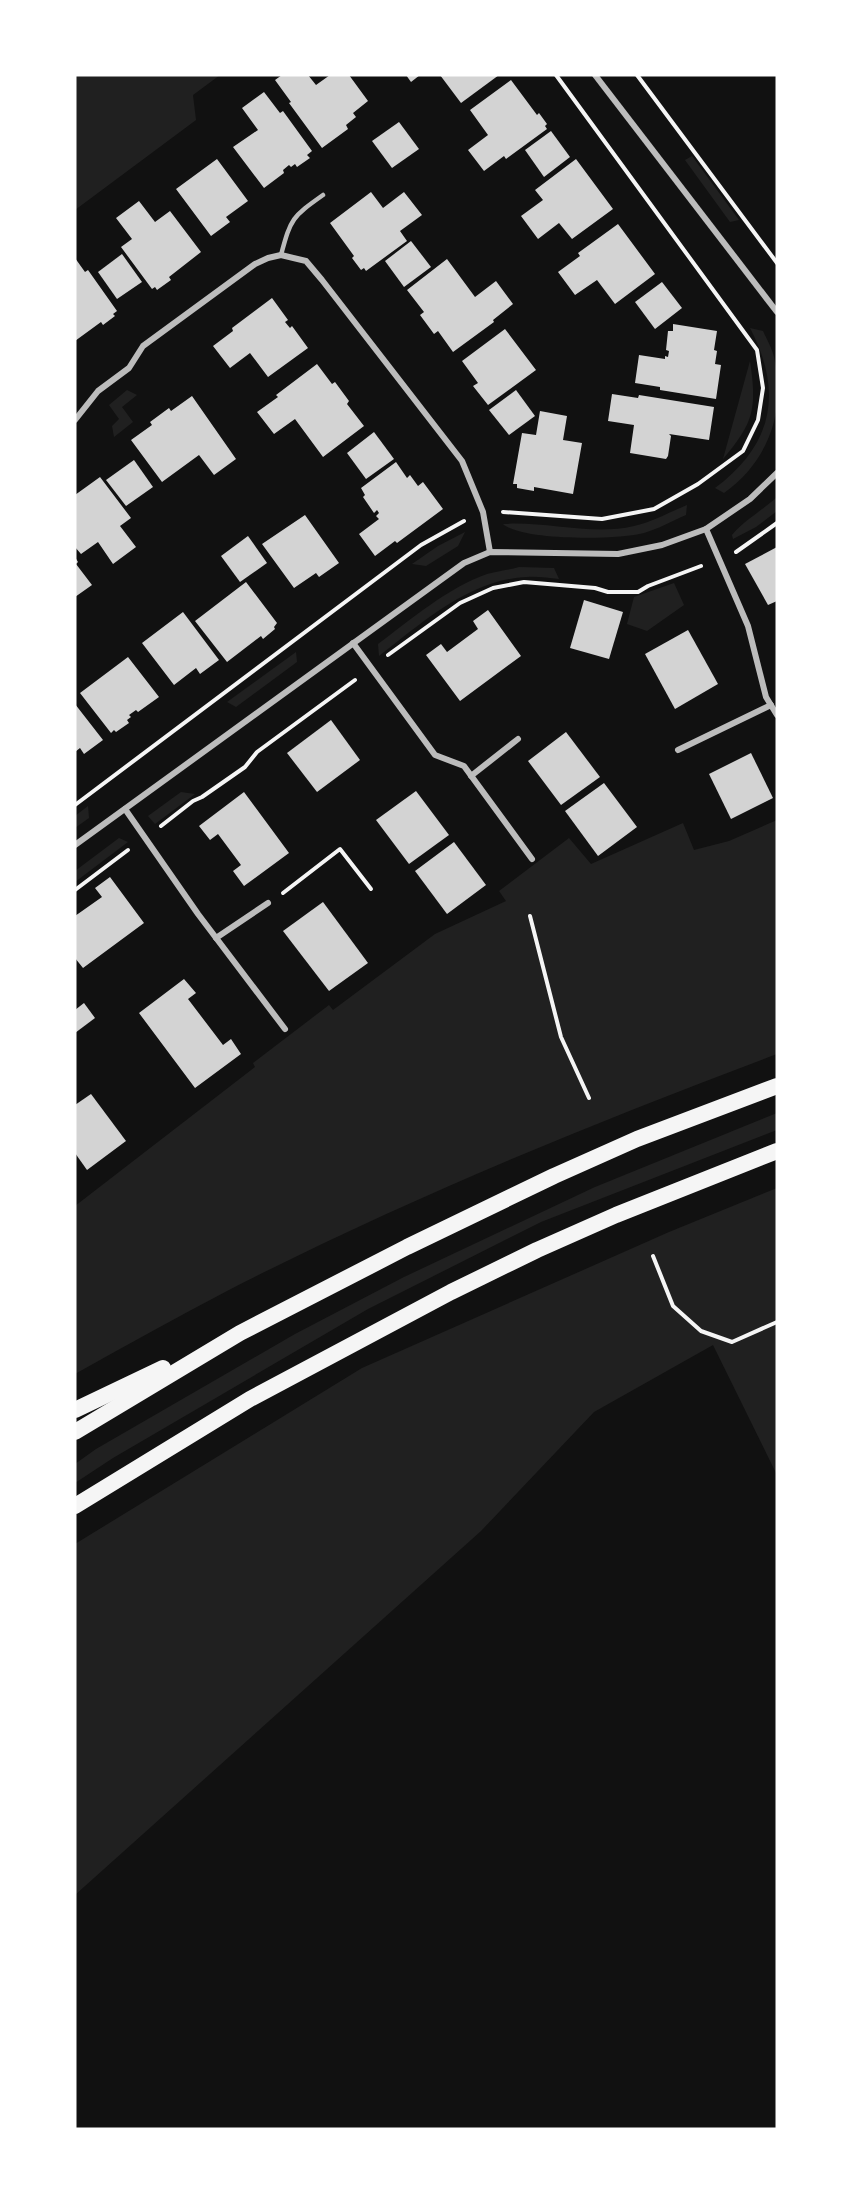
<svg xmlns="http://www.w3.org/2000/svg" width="852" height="2204" font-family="Roboto,sans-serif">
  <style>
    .green { fill: #202020 }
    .building { fill: #d3d3d3 }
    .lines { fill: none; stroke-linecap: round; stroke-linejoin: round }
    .path { stroke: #f5f5f5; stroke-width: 4 }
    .service { stroke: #bcbcbc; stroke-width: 4.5 }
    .minor { stroke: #bcbcbc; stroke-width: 6 }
    .trunk { stroke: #f5f5f5; stroke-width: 16 }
  </style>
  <rect width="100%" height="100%" fill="#111"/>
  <!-- green -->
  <g class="green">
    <polygon points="75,75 220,75 193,95 196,120 75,210"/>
    <polygon points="692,156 739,220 730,222 685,160"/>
    <path d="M750,328L763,331C767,340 772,348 774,357C787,410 768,462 724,493L715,488C774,444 783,391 750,328Z"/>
    <path d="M750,361C757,409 754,422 723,459Z"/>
    <polygon points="127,390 137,395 122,407 133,422 114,437 112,426 119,419 109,405"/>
    <path d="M777,497V511L756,527L733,539L732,535C742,522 764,509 777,497Z"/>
    <path d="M687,505L686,515C672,521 658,529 644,533C618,540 522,541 503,524C546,521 592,536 634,526C652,522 670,512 687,505Z"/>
    <polygon points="465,532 458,546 426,566 412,564 438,546"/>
    <path d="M519,567L554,568L559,579C548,578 537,576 527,577C470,579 422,623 379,656L378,644C410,620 449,587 487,574C497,571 509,570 519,567Z"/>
    <polygon points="674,583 684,605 647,631 627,624 634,597"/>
    <polygon points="296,652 297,662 236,707 227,702"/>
    <polygon points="181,792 195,794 155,824 148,816"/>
    <polygon points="88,806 89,818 75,828 75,816"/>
    <path d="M777,820V1054C590,1124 404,1200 227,1291C175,1318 125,1346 75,1374V1206L255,1067L253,1063L329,1005L333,1010L435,934L506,901L499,891L569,838L591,864L683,823L694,850L729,841Z"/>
    <polygon points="119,838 128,842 75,882 75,871"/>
    <polygon points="777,1113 777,1130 541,1222 368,1309 113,1458 75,1483 75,1464 96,1449 295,1334 404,1277 595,1187"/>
    <polygon points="777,1188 777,1475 713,1345 594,1412 481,1531 75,1895 75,1544 362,1368 669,1232"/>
  </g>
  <!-- building -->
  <g class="building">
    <polygon points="282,75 308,75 316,85 330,75 349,75 368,101 353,113 356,117 346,125 348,129 322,148 289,103 291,102 275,80"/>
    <polygon points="406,75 420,75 411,82"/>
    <polygon points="440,75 499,75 461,103"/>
    <polygon points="511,80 537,115 539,113 547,124 545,126 547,129 506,159 504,156 484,171 468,150 488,135 470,110"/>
    <polygon points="264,92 280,113 283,111 312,151 307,155 310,158 297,167 295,164 291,167 289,165 283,170 284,173 264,188 233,147 258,130 242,108"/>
    <polygon points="399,122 419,149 392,168 372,141"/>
    <polygon points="551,131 570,157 544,177 525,150"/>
    <polygon points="217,159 248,201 226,217 230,222 211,236 176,189"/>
    <polygon points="576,159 613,209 572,239 559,223 538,239 521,216 543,200 535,190"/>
    <polygon points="371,192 383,208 404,192 422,215 400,231 407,241 366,271 364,268 361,270 352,258 354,256 330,223"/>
    <polygon points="139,201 155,222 170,211 201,252 169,277 171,280 157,290 155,287 152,289 121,247 132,239 116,218"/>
    <polygon points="618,224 655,274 615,304 597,280 575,295 558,272 580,256 578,253"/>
    <polygon points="411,241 431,267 404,287 385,261"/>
    <polygon points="122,254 142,282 117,299 98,272"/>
    <polygon points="75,258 85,272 88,270 117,311 113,314 115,316 103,325 101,322 75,341"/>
    <polygon points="447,259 475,297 496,281 513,304 493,320 494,322 453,352 438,331 434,334 420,315 424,312 407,290"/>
    <polygon points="662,282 682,308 655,329 635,302"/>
    <polygon points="272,298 288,320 285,322 290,328 292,326 308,348 268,377 250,353 230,368 213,346 233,331 232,328"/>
    <polygon points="673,324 717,331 714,350 717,351 715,364 721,365 716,399 660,390 660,387 635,383 639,355 665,359 665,356 668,357 669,351 666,350 668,331 673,331"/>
    <polygon points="505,329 536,370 488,405 473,386 478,383 462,361"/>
    <polygon points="317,364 332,384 335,382 349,401 347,404 364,426 323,457 295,419 274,434 257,412 278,397 276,395"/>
    <polygon points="516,390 535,416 509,435 489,410"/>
    <polygon points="612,394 638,398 639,395 714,407 709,440 669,434 671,436 668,456 666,459 630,453 634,425 608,421"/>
    <polygon points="192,396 236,459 214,475 199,455 162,482 131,440 152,425 150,422 169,408 171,411"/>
    <polygon points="540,411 567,416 563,440 582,443 573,494 534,487 534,491 517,488 517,484 513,484 522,433 536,435"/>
    <polygon points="374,432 394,459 366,479 347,453"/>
    <polygon points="134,460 153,487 126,506 106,480"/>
    <polygon points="396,462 407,478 410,475 418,486 423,482 443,509 397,543 395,541 375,556 359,534 379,519 376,516 379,513 377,510 374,513 363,497 365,495 361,488"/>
    <polygon points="100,477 131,518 120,526 136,547 113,564 98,542 81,554 75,547 75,495"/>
    <polygon points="305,515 339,563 319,577 316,573 294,588 262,544"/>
    <polygon points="248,536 267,563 240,582 221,556"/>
    <polygon points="777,547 777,601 768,605 745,564"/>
    <polygon points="75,557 78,562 76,564 92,585 75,597"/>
    <polygon points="246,582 277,623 274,627 275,629 263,639 261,636 227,662 195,621"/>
    <polygon points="584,600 623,612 609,659 570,648"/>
    <polygon points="488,610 521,656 460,701 426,655 441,644 447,652 478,629 473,621"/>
    <polygon points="183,612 219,660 200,674 196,668 174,685 142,643"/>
    <polygon points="688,630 718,684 675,709 645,654"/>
    <polygon points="128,657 159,697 138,712 136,710 129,715 131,717 127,720 129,723 116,732 114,730 111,733 80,693"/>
    <polygon points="75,704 103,740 84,754 80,748 75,752"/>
    <polygon points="331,720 360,760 317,792 287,753"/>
    <polygon points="566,732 600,777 561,805 528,761"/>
    <polygon points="751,753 773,798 731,819 709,774"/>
    <polygon points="604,783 637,827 598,856 565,811"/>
    <polygon points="416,791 449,835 409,864 376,820"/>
    <polygon points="244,792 289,853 244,886 233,871 241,865 218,834 210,840 199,826"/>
    <polygon points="454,842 486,885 447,914 415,871"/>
    <polygon points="110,877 144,923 83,968 75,958 75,916 102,897 95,888"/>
    <polygon points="323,902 368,963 329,991 283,931"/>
    <polygon points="184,979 196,993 188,999 223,1045 231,1039 241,1054 195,1088 139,1013"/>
    <polygon points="84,1003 95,1018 75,1033 75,1010"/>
    <polygon points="91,1094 126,1141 87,1170 75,1153 75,1105"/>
  </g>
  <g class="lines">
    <!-- path -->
    <g class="path">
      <polyline points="637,75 777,263"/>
      <polyline points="503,512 602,519 654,509 698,484 743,451 758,420 763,388 757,350 556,75"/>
      <polyline points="736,552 777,523"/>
      <polyline points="388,655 460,603 493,588 524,582 595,588 608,592 638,592 648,586 701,566"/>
      <polyline points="75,805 421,545 464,521"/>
      <polyline points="161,826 193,801 202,797 245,767 257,752 355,680"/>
      <polyline points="75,890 128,850"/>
      <polyline points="283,893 340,849 371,889"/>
      <polyline points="530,916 561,1037 589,1098"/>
      <polyline points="653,1256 673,1306 701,1331 732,1342 777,1322"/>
    </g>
    <!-- service -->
    <path class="service" d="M281,255C291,218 292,217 323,195"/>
    <!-- minor -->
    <g class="minor">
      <polyline points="595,75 777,312"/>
      <polyline points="75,420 98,391 129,368 143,346 255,264 268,258 281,255 306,261 322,280 462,461 483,512 490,552"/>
      <polyline points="706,529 748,626 766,697 777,715"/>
      <polyline points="353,643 435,755 464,766 532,859"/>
      <polyline points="678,750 771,705"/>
      <polyline points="471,776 518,739"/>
      <polyline points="125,809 198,914 285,1029"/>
      <polyline points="75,845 464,563 490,552 618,554 662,545 706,529 750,499 777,473"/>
      <polyline points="216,938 268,903"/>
    </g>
    <!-- trunk -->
    <g class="trunk">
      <polyline points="75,1410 163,1368"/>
      <polyline points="75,1432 240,1333 407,1247 554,1176 637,1139 777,1086"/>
      <polyline points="75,1506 250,1399 451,1292 537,1250 616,1215 777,1151"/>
    </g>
  </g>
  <!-- border -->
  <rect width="852" height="2204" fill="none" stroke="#ffffff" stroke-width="153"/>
</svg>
